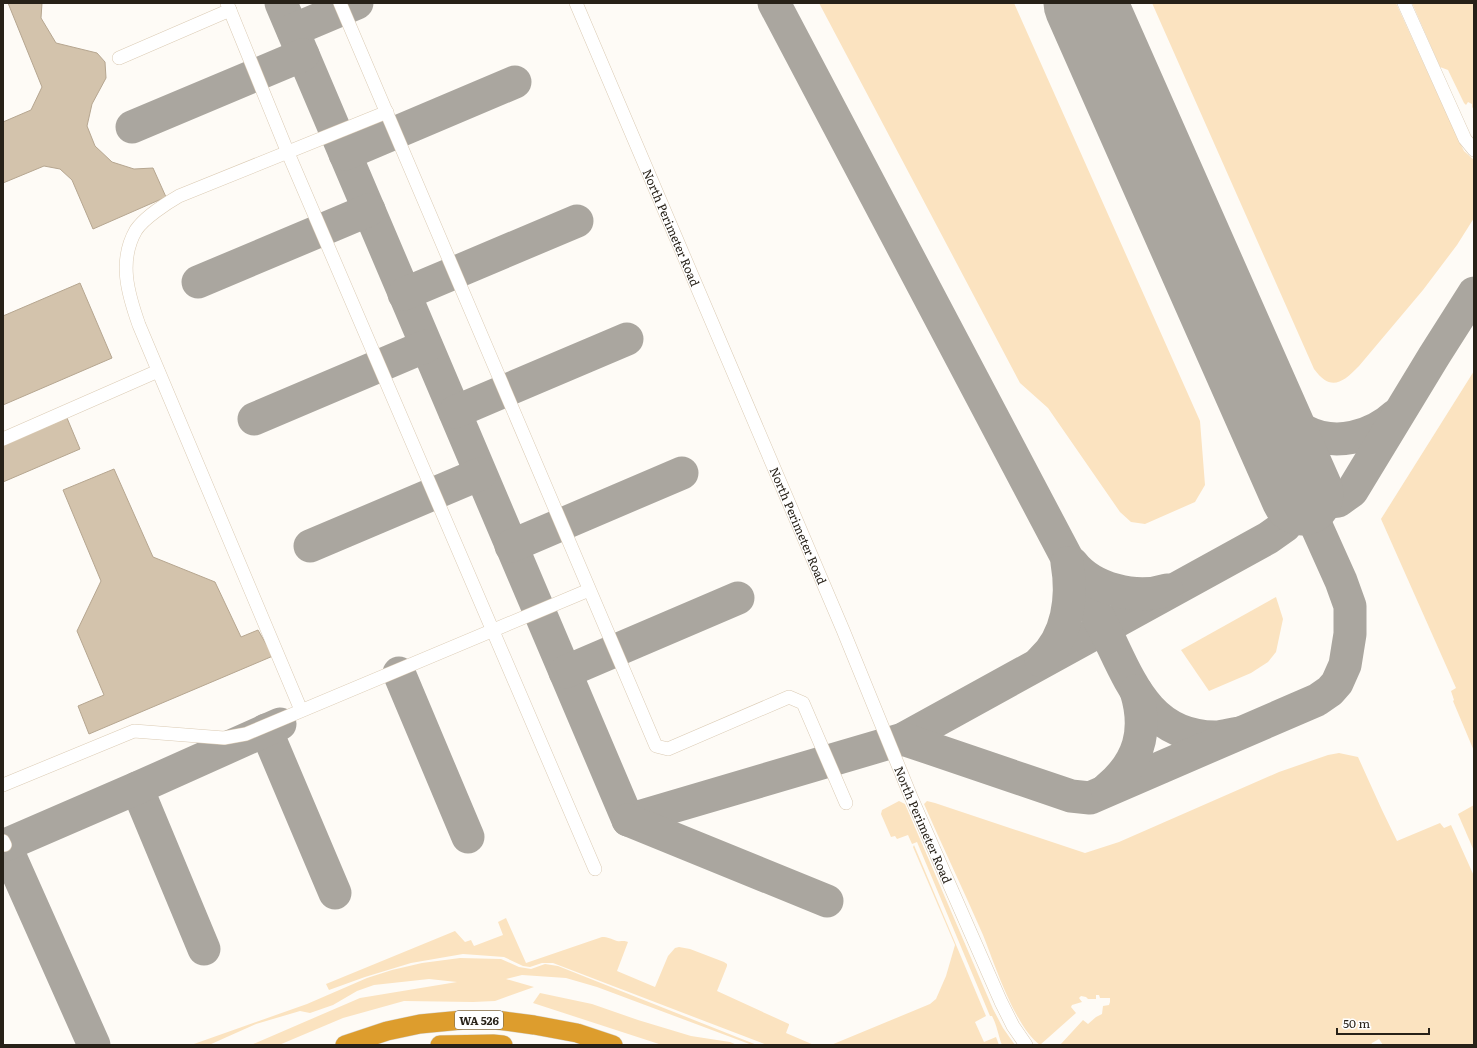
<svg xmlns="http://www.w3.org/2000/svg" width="1477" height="1048" font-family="Literata,serif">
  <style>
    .green { fill: #fbe3c0 }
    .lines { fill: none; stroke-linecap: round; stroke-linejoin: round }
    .taxiway { stroke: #aaa69f; stroke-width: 33 }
    .runway { stroke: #aaa69f; stroke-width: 83 }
    .building { fill: #d3c3ac; stroke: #b6a690 }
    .minor-casing { stroke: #dbcbb4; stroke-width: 14 }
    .highway-casing { stroke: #d8d7d5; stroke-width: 20 }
    .minor { stroke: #fff; stroke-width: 13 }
    .highway { stroke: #dd9d2d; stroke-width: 19 }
    .labels { text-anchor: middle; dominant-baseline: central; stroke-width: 4; stroke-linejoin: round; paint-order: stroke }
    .shield { fill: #fff; stroke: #68645d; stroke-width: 1 }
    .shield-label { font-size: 11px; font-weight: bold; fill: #272118 }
    .street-label { font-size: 12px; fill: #272118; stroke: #fff }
  </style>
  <rect width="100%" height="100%" fill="#fefbf6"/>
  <!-- green -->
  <g class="green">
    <polygon points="819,3 1014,3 1200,421 1205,485 1195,502 1145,524 1131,522 1120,512 1048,408 1020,383"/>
    <path d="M1152,3H1396L1460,143L1464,151L1474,160V218L1457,245L1423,290L1359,366C1342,384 1330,391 1314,369Z"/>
    <polygon points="1412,3 1474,3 1474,110 1472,107 1472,104 1468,102 1466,105 1464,103 1448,70 1440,67"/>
    <polygon points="1474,371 1474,751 1453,701 1454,700 1451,691 1456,688 1381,519"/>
    <polygon points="1276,597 1283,619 1276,652 1268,662 1251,673 1209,691 1181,650"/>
    <path d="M1339,753L1358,757L1382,810L1397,841L1440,823L1444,828L1451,825L1474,876V1045H1383L1379,1039L1372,1043L1371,1045H1060L1083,1020L1088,1024L1096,1017L1102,1014L1103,1006L1109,1005L1110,1002V998H1100L1099,995H1096V999H1088L1086,997L1081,996L1079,998L1082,1002L1072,1005L1071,1007L1076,1013L1040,1045C1015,1027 995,965 983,935C964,891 943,848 924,804L927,801L935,803L1085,853L1119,842L1279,772L1328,755Z"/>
    <path d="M899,801L905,804L993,1009L1003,1028L1015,1045H1002C998,1035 997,1025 992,1016H990L917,842L912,844L908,835L897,839L895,836L891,837L881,814L882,810Z"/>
    <polygon points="1474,805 1474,851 1458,814"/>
    <polygon points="914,845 986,1016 975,1022 984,1042 996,1037 999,1045 831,1045 930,1004 936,999 946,976 955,945 913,847"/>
    <path d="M506,918L526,963L602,937C608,937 611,939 617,941C621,942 623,940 628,942L617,971L655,987L668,956L675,948L679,947L690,949L724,962L727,964V966L717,991L789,1024V1025L786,1033L814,1045H767L553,963H542L530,967L523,966L504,957L463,954L411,963L365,977L329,990L326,984L455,931L465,942L471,940L474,946L503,935L498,922Z"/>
    <polygon points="460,958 501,959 519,967 531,969 545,964 558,966 757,1045 752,1045 597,987 566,978 522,975 506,979 534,987 495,1001 473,1002 404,1001 343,1018 279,1045 251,1045 360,998 457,982 429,979 374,985 357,991 333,1005 310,1013 300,1011 256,1024 209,1045 191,1045 307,1004 367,978 392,970 422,963"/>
    <polygon points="540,993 592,1004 638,1020 691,1036 730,1042 737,1045 662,1045 533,1003"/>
  </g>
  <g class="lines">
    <!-- taxiway -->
    <g class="taxiway">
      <polyline points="281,3 628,820 903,739 1268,538 1285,526 1296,511 1302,494"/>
      <path d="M774,3L1104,628C1129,678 1147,737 1215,737C1223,737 1231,734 1239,733"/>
      <polyline points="293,30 357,3"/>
      <polyline points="132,127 303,55"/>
      <polyline points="345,154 515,82"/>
      <polyline points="198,282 369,210"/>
      <polyline points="404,294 577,221"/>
      <path d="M1255,389C1270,403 1286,421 1305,431C1335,447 1372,437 1396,415"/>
      <polyline points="455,412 627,339"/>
      <polyline points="254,419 426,346"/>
      <polyline points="1302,494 1312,497 1320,503 1338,501 1352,491 1434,356 1474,293"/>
      <polyline points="310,546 480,474"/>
      <polyline points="511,546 682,473"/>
      <path d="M1072,563C1092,589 1136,600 1167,590"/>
      <path d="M1041,661C1068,637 1073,597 1067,563"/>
      <polyline points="565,672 738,598"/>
      <polyline points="399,673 468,837"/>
      <polyline points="266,730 335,893"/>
      <polyline points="903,739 1071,796 1090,798 1317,700 1330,691 1337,683 1345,665 1350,634 1350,606 1341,581 1302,494"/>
      <polyline points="137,788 204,949"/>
      <path d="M1107,789C1140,762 1148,730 1136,691"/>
      <polyline points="628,820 827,901"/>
      <polyline points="5,845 94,1045"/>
      <polyline points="3,846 137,788 280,724"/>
    </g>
    <!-- runway -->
    <polyline class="runway" points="1085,3 1302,494"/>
  </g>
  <!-- building -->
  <g class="building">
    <polygon points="8,3 42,3 41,18 56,43 97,53 105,62 106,78 92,104 87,126 95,146 112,162 134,169 153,168 166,197 93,229 72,180 60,169 44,166 3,183 3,122 31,110 42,87"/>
    <polygon points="80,283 112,358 3,405 3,316"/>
    <polygon points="67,418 80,449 3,482 3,445"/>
    <polygon points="114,469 153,557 215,582 241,637 258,630 273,656 89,734 78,706 104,695 77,631 101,581 63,490"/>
  </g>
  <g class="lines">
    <!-- minor casing -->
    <g class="minor-casing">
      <g id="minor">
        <polyline points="227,3 288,153 595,869"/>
        <polyline points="340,3 656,746 668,749 789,697 803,703 846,803"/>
        <path id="s1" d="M576,3L843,630L911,797L1001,1002L1013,1026L1026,1045"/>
        <polyline points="1404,3 1465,139 1474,150"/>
        <polyline points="119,58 230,10"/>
        <polyline points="3,439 158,371"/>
        <path d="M301,710L139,325C128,294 118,261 136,230C144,218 167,203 179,196L387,112"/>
        <polyline points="3,785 134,731 224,738 246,734 589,590"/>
        <polyline points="3,841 5,845"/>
      </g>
    </g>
    <!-- highway casing -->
    <g class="highway-casing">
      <g id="highway">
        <polyline points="345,1045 387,1031 420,1024 462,1020 497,1020 534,1025 577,1033 613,1045"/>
        <polyline points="440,1045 493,1044 503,1045"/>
      </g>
    </g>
    <!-- minor -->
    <use href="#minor" class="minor"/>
    <!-- highway -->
    <use href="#highway" class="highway"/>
  </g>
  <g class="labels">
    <!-- shield labels -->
    <rect class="shield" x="455" y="1011" width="48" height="18" rx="3"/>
    <g class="shield-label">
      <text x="479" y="1020">WA 526</text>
    </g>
    <!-- street labels -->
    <g class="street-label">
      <text stroke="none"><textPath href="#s1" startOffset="244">North Perimeter Road</textPath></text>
      <text stroke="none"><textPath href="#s1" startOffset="568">North Perimeter Road</textPath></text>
      <text stroke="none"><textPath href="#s1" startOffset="892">North Perimeter Road</textPath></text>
    </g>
  </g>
  <!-- border -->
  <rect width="1477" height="1048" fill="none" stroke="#272118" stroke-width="8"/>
  <!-- scale -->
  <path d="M1337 1028v6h92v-6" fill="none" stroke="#272118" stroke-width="2"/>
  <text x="1343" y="1028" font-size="12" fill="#272118" stroke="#ffffff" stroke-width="3" paint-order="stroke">50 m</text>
</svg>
